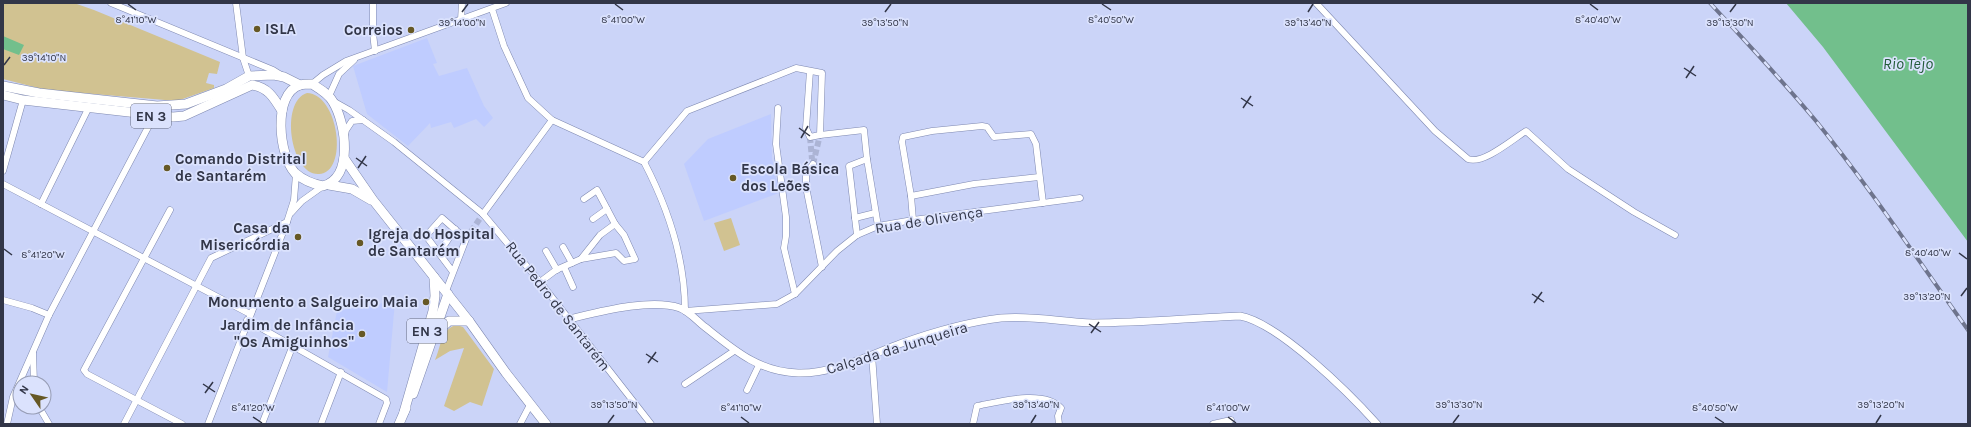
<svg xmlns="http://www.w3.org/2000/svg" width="1971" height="427" font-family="Karla,sans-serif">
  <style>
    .built { fill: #bfccff }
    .green { fill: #d1c291 }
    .water { fill: #72bf8c }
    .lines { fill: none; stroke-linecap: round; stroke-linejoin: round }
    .minor-tunnel { stroke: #acb4d5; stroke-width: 6; stroke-dasharray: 6 3; stroke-linecap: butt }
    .minor-casing { stroke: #7e88b0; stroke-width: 7 }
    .tertiary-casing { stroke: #7e88b0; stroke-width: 8 }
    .primary-casing { stroke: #7e88b0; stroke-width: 10 }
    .minor { stroke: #fff; stroke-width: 6 }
    .tertiary { stroke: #fff; stroke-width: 7 }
    .primary { stroke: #fff; stroke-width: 9 }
    .rail-casing { stroke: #6e748d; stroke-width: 4 }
    .rail { stroke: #dbe2fd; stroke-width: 2.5; stroke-dasharray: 8; stroke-linecap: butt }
    .ticks { fill: none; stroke: #323648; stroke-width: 1.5 }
    .poi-dot { fill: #665825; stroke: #dbe2fd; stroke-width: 1.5 }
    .labels { text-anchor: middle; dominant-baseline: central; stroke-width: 3.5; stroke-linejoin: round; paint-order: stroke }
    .shield { fill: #dbe2fd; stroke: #656a7e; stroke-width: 1 }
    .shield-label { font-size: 14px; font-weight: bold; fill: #323648 }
    .poi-label { font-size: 15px; font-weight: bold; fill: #323648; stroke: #dbe2fd; text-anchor: start }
    .street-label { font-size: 15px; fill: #323648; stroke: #dbe2fd }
    .water-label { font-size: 16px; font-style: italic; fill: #235b39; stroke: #dbe2fd }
    .ticks-label { font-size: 10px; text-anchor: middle; fill: #323648; stroke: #dbe2fd; stroke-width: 3.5; stroke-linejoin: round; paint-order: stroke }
  </style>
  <rect width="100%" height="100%" fill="#cbd4f8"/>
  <!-- built -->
  <g class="built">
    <polygon points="427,38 437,63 433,64 439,76 467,68 484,106 493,118 484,127 476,119 454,128 451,122 431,128 430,123 408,146 367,114 353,66"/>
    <polygon points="771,114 772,158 779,193 704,221 684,164 708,139"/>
    <polygon points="395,301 387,392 328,357 337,311"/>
  </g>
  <!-- green -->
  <g class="green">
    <polygon points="3,3 74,3 94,10 220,62 217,74 209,73 206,83 214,85 214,88 177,101 46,90 3,79"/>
    <path d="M307,93C339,94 349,173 319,174C291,176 279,102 307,93Z"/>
    <polygon points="731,218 740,245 724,251 714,223"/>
    <path d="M457,325L463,327L494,369L482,406L470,402L454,411L444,406L464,348L450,351L435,360C441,347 441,328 457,325Z"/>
  </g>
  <!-- water -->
  <g class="water">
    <polygon points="1786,3 1968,3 1968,242 1823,47"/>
    <polygon points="3,36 24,45 19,55 3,49"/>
  </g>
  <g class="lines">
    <!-- minor-tunnel -->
    <g class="minor-tunnel">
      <polyline points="810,137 812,159"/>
      <polyline points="813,164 820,135"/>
      <polyline points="466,239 483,214"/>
    </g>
    <!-- minor casing -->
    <g class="minor-casing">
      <g id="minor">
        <polyline points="111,3 273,70 281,75"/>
        <polyline points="236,3 243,58 249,76"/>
        <polyline points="373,3 373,33 375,51"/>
        <path d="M1316,3L1435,131L1468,159C1483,165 1513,139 1526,131L1568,169L1634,212L1675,235"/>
        <path d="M492,9L504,46L528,98L552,120L644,162C668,208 685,258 685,311L777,304L795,294L837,251L857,235L878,226L913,220L1080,198"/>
        <polyline points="461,20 462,3"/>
        <polyline points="312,84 323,75 346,61 506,3"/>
        <polyline points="329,96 339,74 354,60"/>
        <polyline points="333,101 349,110 394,142 483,214 540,282 651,424"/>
        <polyline points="778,108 776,144 786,217 786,236 784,248 795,294"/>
        <polyline points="345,135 346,130 352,121 363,120"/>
        <polyline points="820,135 864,130 867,159"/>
        <polyline points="644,162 687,111 796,68 822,73 820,135 810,137 806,128 810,71"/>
        <polyline points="813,164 806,175 806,187 822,267"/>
        <polyline points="3,171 23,100"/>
        <polyline points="3,184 250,314"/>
        <polyline points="911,196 974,184 1039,177"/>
        <polyline points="41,204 89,107"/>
        <polyline points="170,210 84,370 87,374 182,424"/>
        <polyline points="291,213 302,201 323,186"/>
        <polyline points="483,214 552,120"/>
        <polyline points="855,218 875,213"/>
        <polyline points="593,219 607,209"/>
        <polyline points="913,220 911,196 902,142 903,137 932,131 982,126 987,127 994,137 1031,134 1036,144 1043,203"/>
        <polyline points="857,235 849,166 867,159 878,226"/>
        <polyline points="563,247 572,263"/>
        <polyline points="546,251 557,270"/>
        <polyline points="439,253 455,229"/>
        <polyline points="581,259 616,253 624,261 635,259 624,235 615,224"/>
        <polyline points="564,267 573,287"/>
        <polyline points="540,282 556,270 581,259 600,235 615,224 597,190 584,199"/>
        <polyline points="446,291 466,239 442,218 426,236 453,272"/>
        <polyline points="3,300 32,308 49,315"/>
        <polyline points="247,320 386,399 387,403 379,424"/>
        <polyline points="33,353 34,383"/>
        <polyline points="872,355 877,424"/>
        <polyline points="685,384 734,351"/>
        <polyline points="747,390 759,365"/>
        <polyline points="39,407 49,424"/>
        <polyline points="7,424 13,397 49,315 154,116"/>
        <polyline points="124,424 211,258 287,222"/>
        <polyline points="208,424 287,222 294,200 296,174"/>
        <polyline points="262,424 293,345"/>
        <polyline points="321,424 341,372"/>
        <polyline points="520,424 530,405"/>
        <path d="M973,424L977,406C998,402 1044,389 1061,408L1058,416L1059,424"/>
        <polyline points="1213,424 1231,420"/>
      </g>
    </g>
    <!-- tertiary casing -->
    <g class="tertiary-casing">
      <path id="tertiary" d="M569,319C599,312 650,298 680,308C690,312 697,321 705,327C734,350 759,372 798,373C834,374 869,355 902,343C933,332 968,322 1001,318C1031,315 1062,322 1093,323C1141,323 1191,318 1240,316C1279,323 1350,394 1377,424"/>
    </g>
    <!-- primary casing -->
    <g class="primary-casing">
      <g id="primary">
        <path d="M312,84C320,89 329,94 333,102C346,123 354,178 323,186C313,184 303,180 295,173C279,156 272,94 300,85C303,84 308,84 312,84Z"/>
        <polyline points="3,86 39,93 157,106 186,104 226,89 249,76 274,75 284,77 300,85"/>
        <path d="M3,95L23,100L173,117L184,116L252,85C268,87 274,98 282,111"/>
        <polyline points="344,158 373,200 469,321 506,373 546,424"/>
        <polyline points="329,185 352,189 371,200"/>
        <polyline points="437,332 449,321 469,321"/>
        <polyline points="413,394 448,294"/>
        <polyline points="404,412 433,311 435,296 434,277"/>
        <polyline points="399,424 406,408"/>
      </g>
    </g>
    <!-- minor -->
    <use href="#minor" class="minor"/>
    <!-- tertiary -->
    <use href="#tertiary" class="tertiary"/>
    <!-- primary -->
    <use href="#primary" class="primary"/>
    <!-- rail casing -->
    <g class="rail-casing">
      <path id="rail" d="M1710,3C1746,42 1782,80 1816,121C1870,188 1918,260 1968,330"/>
    </g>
    <!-- rail -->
    <use href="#rail" class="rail"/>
  </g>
  <!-- ticks -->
  <path class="ticks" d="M128,4L136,10M615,4L623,10M1102,4L1111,10M1590,4L1598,10M462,12L468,4M885,12L891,4M1308,12L1313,4M1730,12L1736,4M4,65L10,57M1684,68L1696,76M1686,78L1694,66M1241,98L1253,106M1243,108L1251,96M799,128L810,136M801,138L808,126M356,158L367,166M358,168L366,156M4,249L12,255M1959,253L1967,259M1532,294L1544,302M1961,296L1967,288M1534,303L1542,292M1089,324L1101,332M1091,333L1099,322M646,354L658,362M648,363L656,352M203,384L215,392M205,393L213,382M253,417L262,423M741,417L749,423M1228,417L1236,423M1715,417L1724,423M608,423L614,415M1031,423L1036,415M1453,423L1459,415M1876,423L1881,415"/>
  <!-- markers -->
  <g class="poi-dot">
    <circle cx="257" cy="29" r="4"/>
    <circle cx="411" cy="30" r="4"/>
    <circle cx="167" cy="168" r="4"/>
    <circle cx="733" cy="178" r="4"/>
    <circle cx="298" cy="237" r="4"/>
    <circle cx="360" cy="243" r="4"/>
    <circle cx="426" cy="302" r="4"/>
    <circle cx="362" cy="334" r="4"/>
  </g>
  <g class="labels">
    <!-- shield labels -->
    <g class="shield">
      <rect x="131" y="104" width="40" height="24" rx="3"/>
      <rect x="407" y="319" width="40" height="24" rx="3"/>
    </g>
    <g class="shield-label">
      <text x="151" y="116">EN 3</text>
      <text x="427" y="331">EN 3</text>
    </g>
    <!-- poi labels -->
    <g class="poi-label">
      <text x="265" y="29">ISLA</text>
      <text x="403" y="30" text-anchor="end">Correios</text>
      <text x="175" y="159">Comando Distrital<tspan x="175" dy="17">de Santarém</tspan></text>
      <text x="741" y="169">Escola Básica<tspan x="741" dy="17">dos Leões</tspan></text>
      <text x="290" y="228" text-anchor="end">Casa da<tspan x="290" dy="17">Misericórdia</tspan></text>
      <text x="368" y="234">Igreja do Hospital<tspan x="368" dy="17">de Santarém</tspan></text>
      <text x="418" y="302" text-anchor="end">Monumento a Salgueiro Maia</text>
      <text x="354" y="325" text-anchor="end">Jardim de Infância<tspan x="354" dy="17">"Os Amiguinhos"</tspan></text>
    </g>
    <!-- street labels -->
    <g class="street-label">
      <text transform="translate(929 220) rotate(-9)">Rua de Olivença</text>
      <text transform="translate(558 306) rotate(52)">Rua Pedro de Santarém</text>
      <text transform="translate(897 348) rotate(-17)">Calçada da Junqueira</text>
    </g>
    <!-- water labels -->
    <g class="water-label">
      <text x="1908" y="63">Rio Tejo</text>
    </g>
  </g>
  <g class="ticks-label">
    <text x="136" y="23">8°41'10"W</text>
    <text x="623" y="23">8°41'00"W</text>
    <text x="1111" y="23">8°40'50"W</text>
    <text x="1598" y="23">8°40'40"W</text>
    <text x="462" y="26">39°14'00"N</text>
    <text x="885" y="26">39°13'50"N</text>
    <text x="1308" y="26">39°13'40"N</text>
    <text x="1730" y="26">39°13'30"N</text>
    <text x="44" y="61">39°14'10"N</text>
    <text x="1928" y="256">8°40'40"W</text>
    <text x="43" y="258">8°41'20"W</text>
    <text x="1927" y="300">39°13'20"N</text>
    <text x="614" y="408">39°13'50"N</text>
    <text x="1036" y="408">39°13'40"N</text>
    <text x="1459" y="408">39°13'30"N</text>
    <text x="1881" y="408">39°13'20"N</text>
    <text x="253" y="411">8°41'20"W</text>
    <text x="741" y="411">8°41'10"W</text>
    <text x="1228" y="411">8°41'00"W</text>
    <text x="1715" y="411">8°40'50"W</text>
  </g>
  <!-- border -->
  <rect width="1971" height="427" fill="none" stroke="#323648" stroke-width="8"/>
  <!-- north arrow -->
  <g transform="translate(32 395) rotate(304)"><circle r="19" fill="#dbe2fd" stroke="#979db5"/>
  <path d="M0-3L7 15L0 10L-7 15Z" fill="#665825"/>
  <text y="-6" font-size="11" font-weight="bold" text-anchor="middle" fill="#323648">N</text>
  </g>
</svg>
